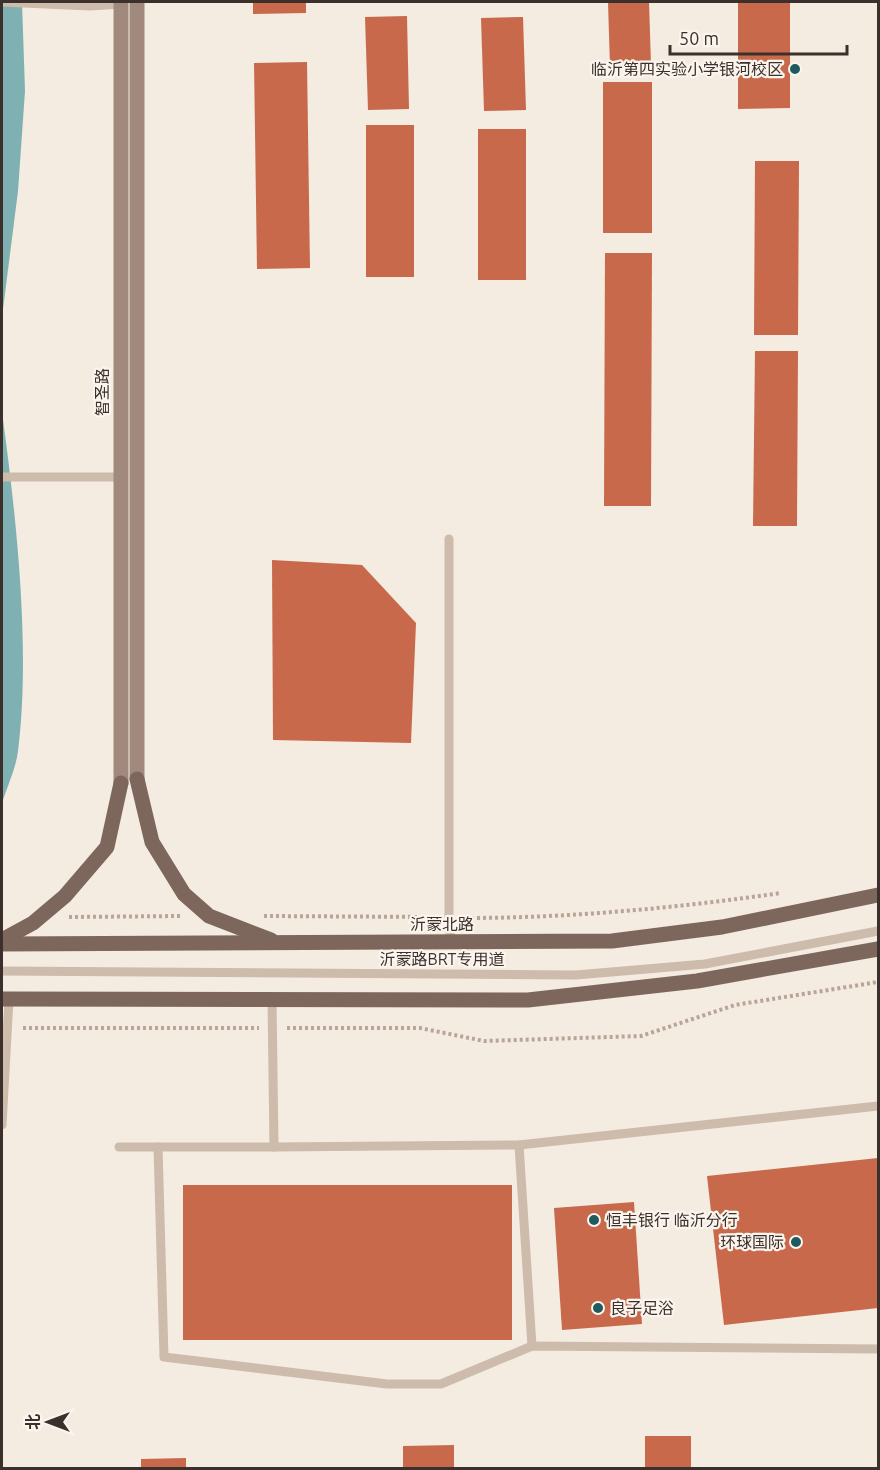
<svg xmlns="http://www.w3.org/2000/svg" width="880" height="1470" font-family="Ubuntu,'Noto Sans SC',sans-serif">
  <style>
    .water { fill: #7fb0b2 }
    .building { fill: #c8694b }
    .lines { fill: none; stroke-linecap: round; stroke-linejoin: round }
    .path { stroke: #b9a596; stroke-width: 4; stroke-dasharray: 3 3; stroke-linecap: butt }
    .lane { stroke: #cdbbac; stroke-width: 9 }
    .secondary { stroke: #a18a7d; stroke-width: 15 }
    .primary { stroke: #7d675c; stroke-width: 15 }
    .poi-dot { fill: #1f5a5e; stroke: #fbf5ee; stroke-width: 2 }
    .labels { text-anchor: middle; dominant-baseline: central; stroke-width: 4.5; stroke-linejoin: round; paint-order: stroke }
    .poi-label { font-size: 16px; fill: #3b302b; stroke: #fbf5ee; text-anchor: end }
    .street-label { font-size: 16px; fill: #3b302b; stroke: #fbf5ee }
  </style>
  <rect width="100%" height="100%" fill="#f4ebe1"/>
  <!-- water -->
  <g class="water">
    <polygon points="2,2 22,2 25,91 18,191 2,317"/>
    <path d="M2,412C16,515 31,648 18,751C16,768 7,787 2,803Z"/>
  </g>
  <!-- building -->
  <g class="building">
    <polygon points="253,2 306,2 306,13 253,14"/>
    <polygon points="608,2 649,2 651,66 610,67"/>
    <polygon points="738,2 790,2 790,108 738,109"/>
    <polygon points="407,16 409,109 368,110 365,17"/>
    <polygon points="523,17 526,110 484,111 481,18"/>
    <polygon points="307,62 310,268 257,269 254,63"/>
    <rect x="603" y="82" width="49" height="151"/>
    <rect x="366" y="125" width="48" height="152"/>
    <rect x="478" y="129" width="48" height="151"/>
    <polygon points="755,161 799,161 798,335 754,335"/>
    <polygon points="605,253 652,253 651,506 604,506"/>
    <polygon points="755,351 798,351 797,526 753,526"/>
    <polygon points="272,560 362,565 416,623 411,743 273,740"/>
    <polygon points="878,1158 878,1308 724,1325 707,1176"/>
    <rect x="183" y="1185" width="329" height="155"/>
    <polygon points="634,1202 642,1324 562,1330 554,1208"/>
    <rect x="645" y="1436" width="46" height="32"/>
    <polygon points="454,1445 454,1468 403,1468 403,1446"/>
    <polygon points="186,1458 186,1468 141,1468 141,1459"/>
  </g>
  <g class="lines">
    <!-- path -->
    <g class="path">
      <polyline points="264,916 434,917"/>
      <polyline points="69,917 182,916"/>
      <path d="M465,918C572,918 675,908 781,893"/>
      <polyline points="23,1028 259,1028"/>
      <polyline points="287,1028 420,1028 484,1041 641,1036 735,1005 878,982"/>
    </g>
    <!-- lane -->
    <g class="lane">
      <polyline points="2,2 90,6 121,4"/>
      <polyline points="2,477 121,477"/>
      <polyline points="449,539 449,918 451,942"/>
      <polyline points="2,971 576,975 705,964 878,931"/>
      <polyline points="272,1000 274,1147 519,1145 532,1346"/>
      <polyline points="2,1125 9,999"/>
      <polyline points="519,1145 878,1106"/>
      <polyline points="119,1147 274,1147"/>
      <polyline points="158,1147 164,1357 387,1384 441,1384 532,1346 878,1349"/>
    </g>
    <!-- secondary -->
    <g class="secondary">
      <polyline points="121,2 121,783"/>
      <polyline points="137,779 137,2"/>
    </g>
    <!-- primary -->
    <g class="primary">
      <polyline points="137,779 152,842 184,894 209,916 271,940"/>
      <polyline points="2,940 33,923 65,896 107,847 121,783"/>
      <polyline points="2,944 612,941 722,927 878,895"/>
      <polyline points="2,999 528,1000 697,981 878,949"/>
    </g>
  </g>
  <!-- markers -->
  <g class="poi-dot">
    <circle cx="795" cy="69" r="6"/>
    <circle cx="594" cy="1220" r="6"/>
    <circle cx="796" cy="1242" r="6"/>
    <circle cx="598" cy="1308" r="6"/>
  </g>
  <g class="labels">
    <!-- poi labels -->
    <g class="poi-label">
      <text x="783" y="69">临沂第四实验小学银河校区</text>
      <text x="606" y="1220" text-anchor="start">恒丰银行 临沂分行</text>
      <text x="784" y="1242">环球国际</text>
      <text x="610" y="1308" text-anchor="start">良子足浴</text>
    </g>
    <!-- street labels -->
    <g class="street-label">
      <text transform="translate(102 392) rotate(-90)">智圣路</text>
      <text x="442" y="924">沂蒙北路</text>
      <text x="442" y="959">沂蒙路BRT专用道</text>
    </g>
  </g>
  <!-- border -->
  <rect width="880" height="1470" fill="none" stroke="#3b302b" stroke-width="6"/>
  <!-- north arrow -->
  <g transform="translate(48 1422) rotate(270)" stroke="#fbf5ee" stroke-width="4.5" paint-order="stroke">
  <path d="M0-4.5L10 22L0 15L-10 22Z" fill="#3b302b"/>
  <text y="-9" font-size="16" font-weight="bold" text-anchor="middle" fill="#3b302b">北</text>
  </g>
  <!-- scale -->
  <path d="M670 45v9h177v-9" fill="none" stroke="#3b302b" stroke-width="3"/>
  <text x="679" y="45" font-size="18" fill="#3b302b" stroke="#fbf5ee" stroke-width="4.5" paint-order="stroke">50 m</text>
</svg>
